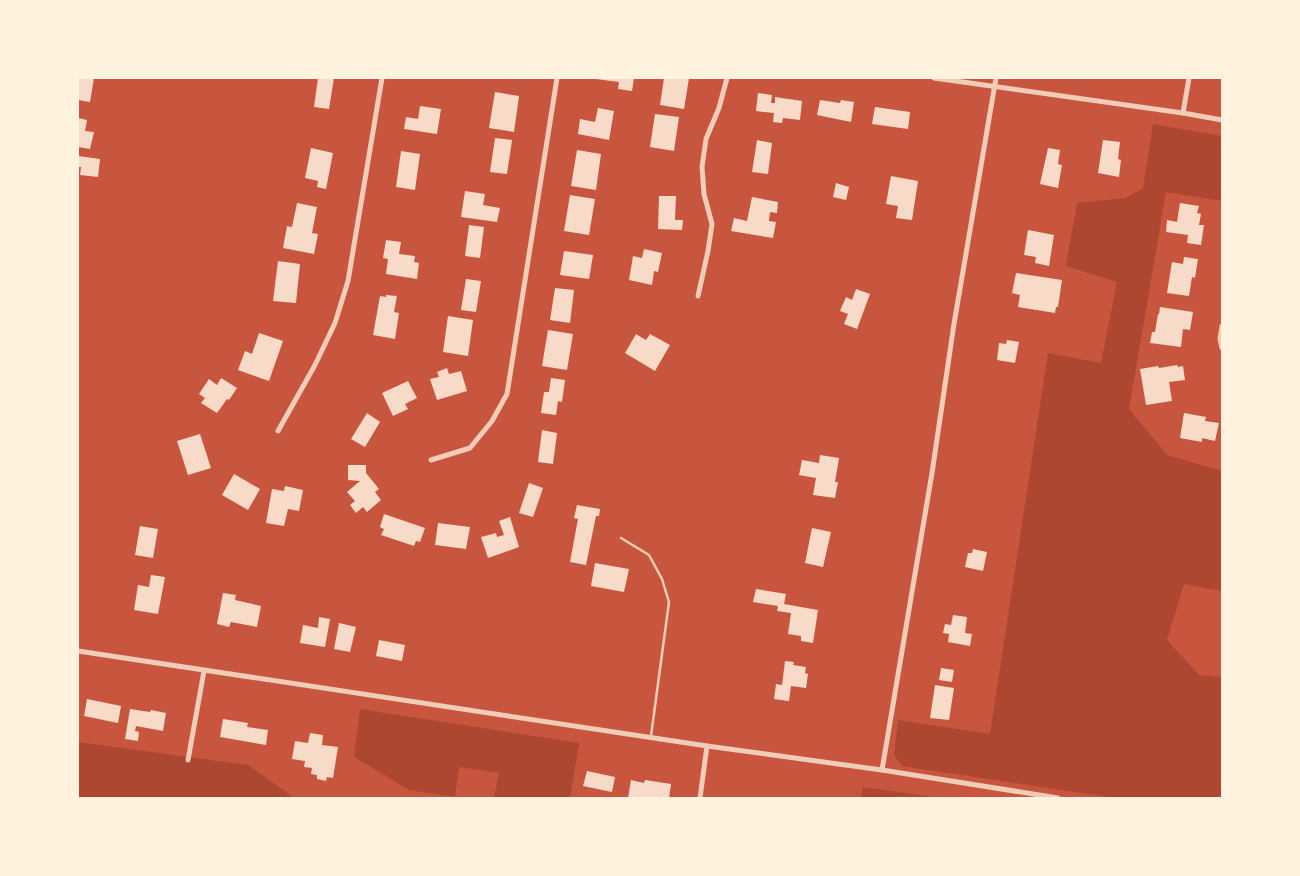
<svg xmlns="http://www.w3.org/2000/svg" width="1300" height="876" font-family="'Public Sans',sans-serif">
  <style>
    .green { fill: #ae4732 }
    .building { fill: #f7dbc8 }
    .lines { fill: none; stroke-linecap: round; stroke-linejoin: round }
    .service { stroke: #f1ccb7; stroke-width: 2.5 }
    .minor { stroke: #f1ccb7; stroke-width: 5 }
  </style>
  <rect width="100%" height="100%" fill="#c8553d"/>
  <!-- green -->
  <g class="green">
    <polygon points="1153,124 1222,136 1222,201 1166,192 1129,409 1167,455 1222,471 1222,591 1184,584 1167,640 1199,675 1222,677 1222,798 1115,798 902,766 894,755 898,720 990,734 1048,353 1101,363 1117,282 1066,266 1077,203 1126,198 1143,188"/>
    <polygon points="360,709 579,743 570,798 494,798 499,773 459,767 455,797 409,790 354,757"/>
    <polygon points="78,742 248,765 294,798 78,798"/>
    <polygon points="863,787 940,798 861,798"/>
  </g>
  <!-- building -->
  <g class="building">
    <polygon points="78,78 94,78 90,102 78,100"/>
    <polygon points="318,78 334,78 329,109 314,107"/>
    <polygon points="596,78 634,78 632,91 618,89 619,82 596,79"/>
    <polygon points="664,78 689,78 684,109 660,105"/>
    <polygon points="495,92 519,96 514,132 489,128"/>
    <polygon points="758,93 772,95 771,103 775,103 775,97 802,101 800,120 783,118 782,123 773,122 774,113 756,111"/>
    <polygon points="820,100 840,103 841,100 854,102 851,122 817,115"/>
    <polygon points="420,106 441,109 437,134 404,129 406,117 418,119"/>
    <polygon points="875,107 910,112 908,129 872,124"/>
    <polygon points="598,108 614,111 609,140 578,134 580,119 595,122"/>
    <polygon points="655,114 679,117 674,151 650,147"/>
    <polygon points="78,118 87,120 85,131 94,132 90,149 78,147"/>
    <polygon points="495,138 512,140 507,174 490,172"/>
    <polygon points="757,140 772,143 768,174 752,172"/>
    <polygon points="1103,140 1120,142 1118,159 1121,160 1119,177 1098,173"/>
    <polygon points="311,148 333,153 326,189 317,187 318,181 305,178"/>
    <polygon points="1048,148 1060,150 1058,164 1062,165 1058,188 1040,184"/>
    <polygon points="577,150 601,154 596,190 571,186"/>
    <polygon points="401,151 420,154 415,190 396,187"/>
    <polygon points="78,156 100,159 98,177 80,175 81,167 78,167"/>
    <polygon points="891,176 918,181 912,220 896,218 898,206 886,204"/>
    <polygon points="836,183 849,187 846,200 833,197"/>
    <polygon points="465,191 485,194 483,205 500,208 497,222 461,217"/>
    <polygon points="570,195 595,199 589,235 564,231"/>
    <polygon points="659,196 676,196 675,220 683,220 682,230 658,229"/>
    <polygon points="752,197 778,202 777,213 770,212 769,221 776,222 773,238 731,231 734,218 747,221"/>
    <polygon points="297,203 317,207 312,233 318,234 314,254 283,248 287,226 292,227"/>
    <polygon points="1180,203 1199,206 1197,213 1201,214 1199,225 1204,225 1201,245 1187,243 1188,235 1166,232 1167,220 1177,222"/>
    <polygon points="469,225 484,227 480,258 465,256"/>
    <polygon points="1028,230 1054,235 1049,266 1035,263 1036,257 1024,255"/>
    <polygon points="386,240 401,242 399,254 415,256 414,262 419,263 417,279 386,274 388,259 383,258"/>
    <polygon points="644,249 662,253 658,272 654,271 652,285 629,280 633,256 642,258"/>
    <polygon points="564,251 593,255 589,279 560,275"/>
    <polygon points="1184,257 1198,259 1195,278 1192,277 1189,296 1167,293 1172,262 1183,264"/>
    <polygon points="278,261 300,264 296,303 273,301"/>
    <polygon points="1016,273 1062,280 1058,307 1056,307 1055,313 1018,307 1020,295 1012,293"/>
    <polygon points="466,279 481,281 476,312 461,310"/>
    <polygon points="555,288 574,290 570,323 550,320"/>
    <polygon points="856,289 870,294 857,329 844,324 848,314 840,311 846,297 852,300"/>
    <polygon points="386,295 397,296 394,312 399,313 395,339 373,335 380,296 386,297"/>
    <polygon points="1160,307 1193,312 1190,330 1183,329 1181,347 1150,343 1152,332 1155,332 1158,314 1159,314"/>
    <polygon points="448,316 473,320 468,356 443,352"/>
    <polygon points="548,330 573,334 567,370 542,366"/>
    <polygon points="259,333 283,341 269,381 238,370 245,351 252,354"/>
    <polygon points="636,334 646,340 650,334 670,345 655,371 625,353"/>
    <polygon points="1007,340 1019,342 1015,363 997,360 999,343 1006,344"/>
    <polygon points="1177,365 1178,367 1183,366 1185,380 1169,382 1172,401 1146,405 1140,369 1158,366 1159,368"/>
    <polygon points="447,368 449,374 461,371 467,391 437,400 430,379 439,377 437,372"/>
    <polygon points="221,378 237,388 229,400 227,399 217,413 201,403 205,398 199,394 209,379 217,385"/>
    <polygon points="551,378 565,380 562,402 558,401 556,415 541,413 544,392 549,392"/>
    <polygon points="408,381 417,398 405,404 408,409 393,416 382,393"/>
    <polygon points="367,413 380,422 365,447 351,439"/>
    <polygon points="1184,413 1206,417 1205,421 1219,423 1215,441 1202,438 1202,442 1180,438"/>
    <polygon points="542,430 557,433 553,464 538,462"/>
    <polygon points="200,434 211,468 188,475 177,441"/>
    <polygon points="820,455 839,458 835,482 838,482 835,498 813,495 816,478 799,475 802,460 819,463"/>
    <polygon points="348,465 366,465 366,473 379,489 375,492 381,500 367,512 363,507 356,513 350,505 355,501 347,492 360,481 348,480"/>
    <polygon points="234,474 260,489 248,510 222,495"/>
    <polygon points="529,483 543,488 533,517 519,513"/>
    <polygon points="285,486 303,490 299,511 288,509 284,526 266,523 272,489 284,491"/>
    <polygon points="577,505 600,509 599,516 596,516 586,565 570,562 578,519 574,518"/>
    <polygon points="384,514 425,528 420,542 416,541 414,546 381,535 384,529 380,527"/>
    <polygon points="510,517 519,547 488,558 481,537 496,533 497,537 504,535 499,521"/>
    <polygon points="438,523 470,527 466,549 435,545"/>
    <polygon points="140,526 158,529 153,558 135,555"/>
    <polygon points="812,528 831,532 823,567 805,563"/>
    <polygon points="973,549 987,552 983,571 965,567 968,553 972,553"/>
    <polygon points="595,563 629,569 624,592 591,586"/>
    <polygon points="151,575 165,577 158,614 134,610 138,585 149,587"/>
    <polygon points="756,589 786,594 784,604 818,610 813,643 801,641 801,636 788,634 791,613 777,611 778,606 753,602"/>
    <polygon points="223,593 236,595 235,600 261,606 257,627 231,622 229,627 217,624"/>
    <polygon points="953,615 967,617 965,633 972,634 970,646 948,642 949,634 943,633 945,624 951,625"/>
    <polygon points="319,617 330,619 325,647 300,643 303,625 318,628"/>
    <polygon points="339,623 356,627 350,652 334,649"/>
    <polygon points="379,640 405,645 402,661 376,656"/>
    <polygon points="785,661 794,662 793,665 806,667 805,673 808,674 806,688 791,686 789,701 774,699 776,684 782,685"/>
    <polygon points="941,668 954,670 952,682 939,680"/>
    <polygon points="935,685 954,688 949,720 930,718"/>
    <polygon points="87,699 121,706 118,723 84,716"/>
    <polygon points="130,709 150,712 151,710 166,713 163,731 136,726 135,731 139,732 138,741 125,739"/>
    <polygon points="223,719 248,723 247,727 268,730 266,745 220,737"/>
    <polygon points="310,733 323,735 322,745 338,747 333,778 327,777 326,781 317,779 317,775 311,774 312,768 304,767 305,761 292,759 295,741 308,743"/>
    <polygon points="587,771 615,777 612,792 583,786"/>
    <polygon points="631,780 644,783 645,780 671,784 669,798 628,798"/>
  </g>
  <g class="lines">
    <!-- service -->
    <polyline class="service" points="621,538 649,555 662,579 669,602 651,736"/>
    <!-- minor -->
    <g class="minor">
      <polyline points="934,78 1183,113 1222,120"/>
      <polyline points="1183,113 1189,78"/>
      <polyline points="698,296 708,251 712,224 704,194 702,167 706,139 719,108 727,78"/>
      <polyline points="1222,326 1220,339 1222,348"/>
      <polyline points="278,431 315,365 335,323 348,281 382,78"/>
      <polyline points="431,460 470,448 492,421 507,394 557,78"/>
      <polyline points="78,651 707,746 882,770 1058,798"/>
      <polyline points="188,760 204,671"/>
      <polyline points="882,770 932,473 954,324 996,78"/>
      <polyline points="700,798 707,746"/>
    </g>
  </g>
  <!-- border -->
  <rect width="1300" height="876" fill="none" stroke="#fff3e0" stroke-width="158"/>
</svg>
